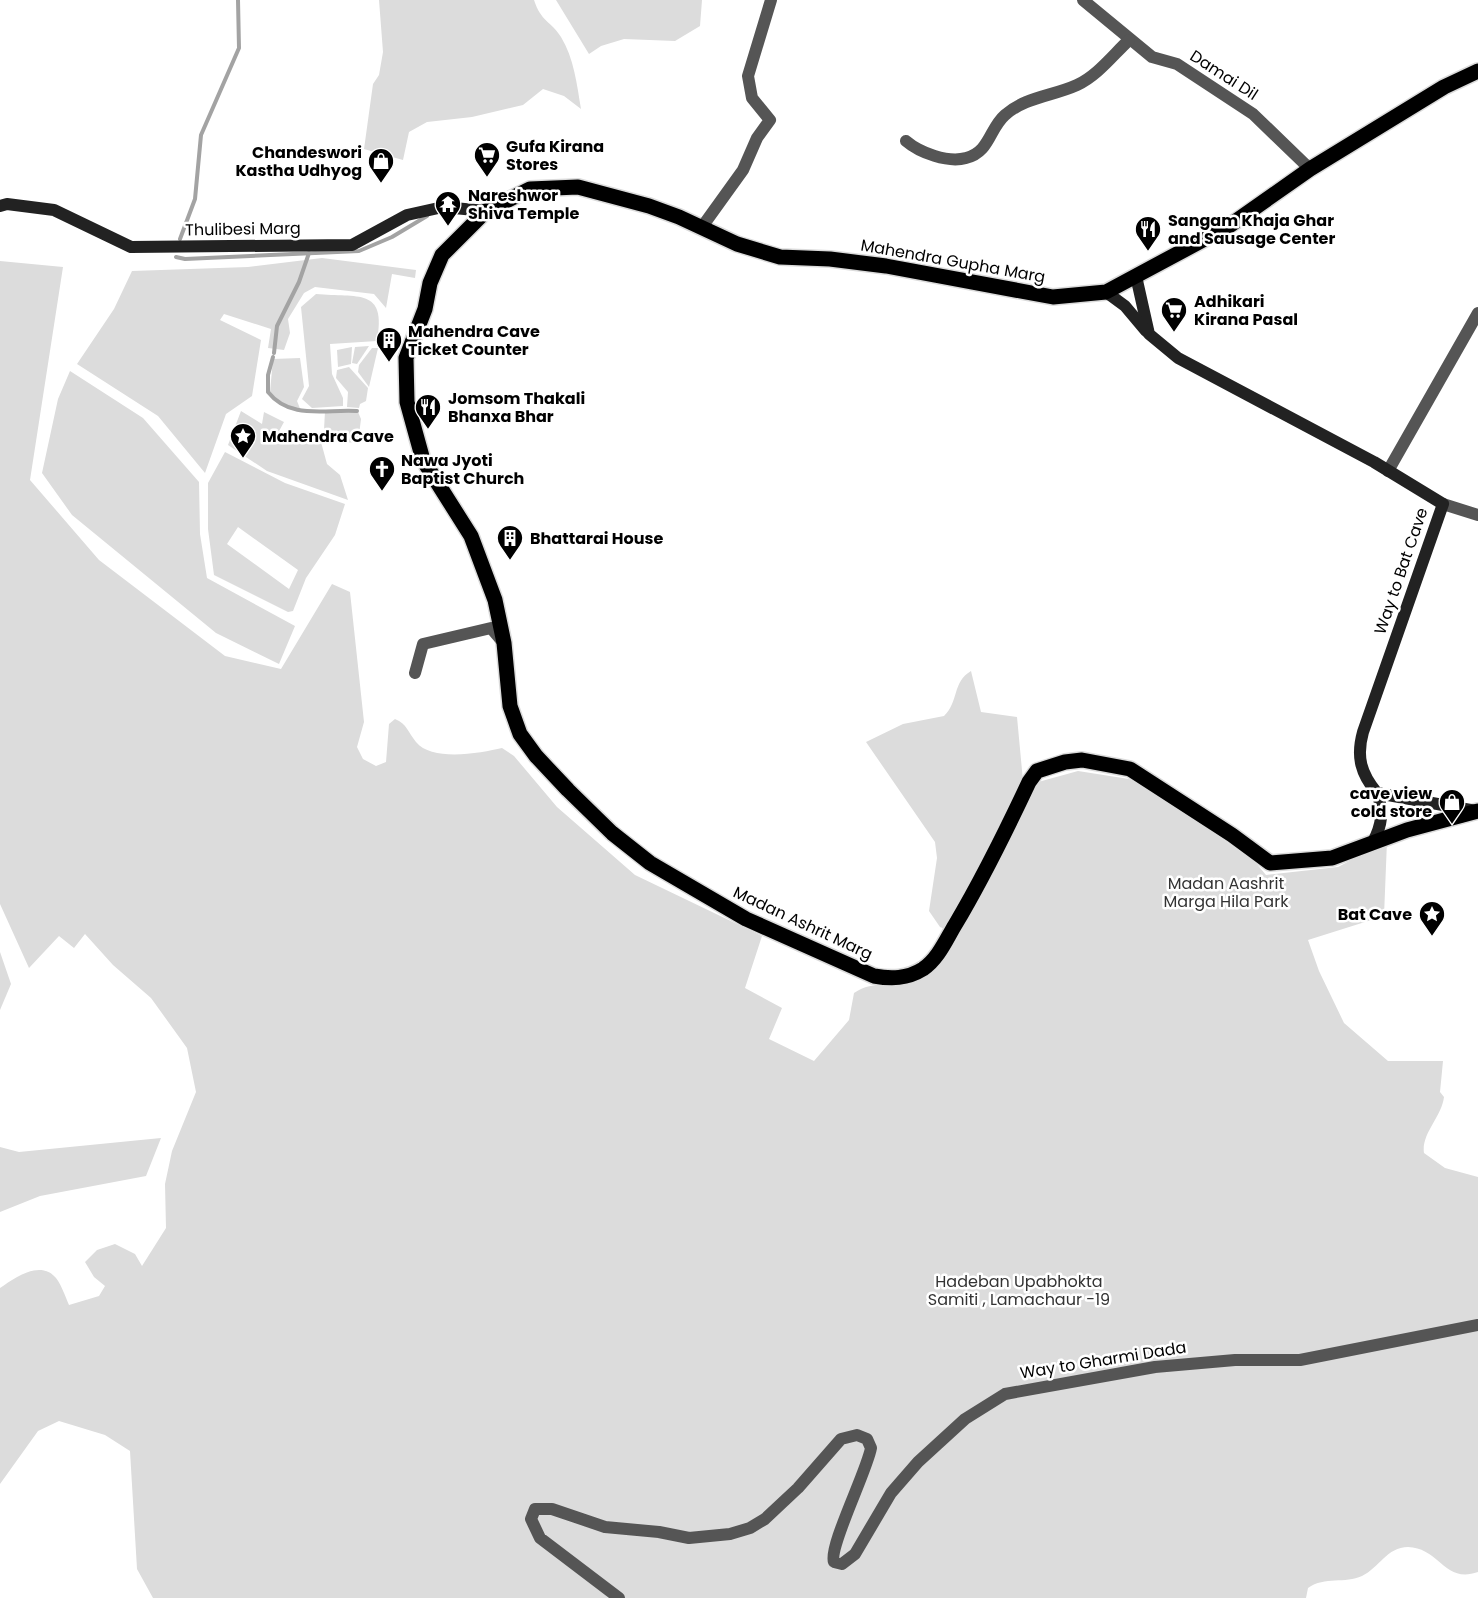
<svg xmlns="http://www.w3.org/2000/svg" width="1478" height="1598" font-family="Poppins,sans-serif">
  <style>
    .green { fill: #dcdcdc; fill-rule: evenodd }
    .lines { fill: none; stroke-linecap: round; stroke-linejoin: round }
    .stream { stroke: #a3a3a3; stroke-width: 4 }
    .primary-casing { stroke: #dbdbdb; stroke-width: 18 }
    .minor { stroke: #555; stroke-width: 12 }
    .tertiary { stroke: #555; stroke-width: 12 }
    .secondary { stroke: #222; stroke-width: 12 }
    .primary { stroke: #000; stroke-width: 15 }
    .labels { text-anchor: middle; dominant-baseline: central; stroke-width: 5; stroke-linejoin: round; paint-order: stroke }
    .street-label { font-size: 16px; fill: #000; stroke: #fff }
    .poi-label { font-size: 16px; font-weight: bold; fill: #000; stroke: #fff; text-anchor: start }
    .park-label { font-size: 16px; fill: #333; stroke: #fff }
  </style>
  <rect width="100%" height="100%" fill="#fff"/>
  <!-- green -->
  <g class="green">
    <path d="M379,0H534C541,22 551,21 561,37C574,58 577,85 581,109L564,96L543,89L523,105L472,117L427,122L409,132L403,160L364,149L373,84L379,75L383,52Z"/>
    <polygon points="556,0 702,0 700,26 675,41 624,39 601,46 589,54"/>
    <polygon points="322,258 416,270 415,278 392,274 386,308 374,294 315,287 304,293 288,319 290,333 284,350 268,348 271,329 224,314 220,320 261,340 252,396 226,414 205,473 158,416 77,364 114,309 132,271 248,267"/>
    <path d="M0,261L63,267L30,480L99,560L225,656L281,669L332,584L350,592L364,722L357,747L363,759L376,766L386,762L389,724L395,719C407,724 408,732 416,742C432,762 481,753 502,748L514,756L557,807L635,875L762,936L745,988L782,1008L769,1039L814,1061L849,1020L854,993C864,986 874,985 886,984C926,981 940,971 959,935L940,927L929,911L937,858L935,842L866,742L903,724L944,716C959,702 952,682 971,671L981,712L1017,717L1023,781L1031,784L1078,771L1129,779L1165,798L1256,863L1266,875L1338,867L1387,841L1384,916L1308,940L1319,971L1344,1023L1388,1061H1443L1440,1092L1444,1097C1442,1116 1421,1134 1424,1153L1445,1168L1478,1177V1572C1444,1584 1440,1548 1408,1547C1387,1547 1379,1568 1362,1576C1345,1584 1325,1576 1308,1588L1306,1598H153L137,1569L130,1451L105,1435L59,1421L38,1431L0,1484V1288C15,1278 40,1259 56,1278C62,1286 65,1296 69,1305L99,1296L105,1286L94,1277L85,1262L97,1250L115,1244L135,1254L142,1266L166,1228L165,1184L172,1151L196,1092L187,1048L151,998L113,965L85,934L74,948L59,936L29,968L0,904Z"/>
    <path d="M316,294C358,298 387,287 377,341L330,344L332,374L343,398V406L312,408L302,399L309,386L301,307Z"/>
    <polygon points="369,346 357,364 352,363 355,347"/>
    <polygon points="352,347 351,364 338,367 337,350"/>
    <polygon points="372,348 378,348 369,387 358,372 359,365"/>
    <polygon points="300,358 304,387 297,401 301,411 280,403 270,392 273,359"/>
    <polygon points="349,367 368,388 366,401 360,404 359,408 347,407 348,392 336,378 337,370"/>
    <polygon points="70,371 143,418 199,482 200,534 207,578 295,626 279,664 216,633 72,515 42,473 58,399"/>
    <path d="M241,411L262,424L264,412L284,422L278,433L281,444C296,437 306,433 321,442L327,464L340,475L348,500L267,471L228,445Z"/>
    <polygon points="325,411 358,412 361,419 358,443 331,441 324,430"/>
    <path d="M225,452L285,483L345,504L335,535L306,578L293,611L288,612L214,575L208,529V483ZM238,527L298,570L289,589L227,544Z"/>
    <polygon points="0,952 11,984 0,1010"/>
    <polygon points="161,1138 146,1176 40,1196 0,1212 0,1147 19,1152"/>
  </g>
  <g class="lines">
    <!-- stream -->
    <g class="stream">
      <polyline points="180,239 195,199 201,135 239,48 238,0"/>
      <polyline points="176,257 185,259 359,251 392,237 427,216"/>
      <polyline points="274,353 277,326 299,282 309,253"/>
      <path d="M273,357L268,375V392C290,420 325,409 357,411"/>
    </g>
    <!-- primary casing -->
    <g class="primary-casing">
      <path id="primary" d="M1478,71L1444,87L1310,169L1229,226L1106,292L1053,297L886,266L830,259L780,257L737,244L679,217L649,206L578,187L530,189L486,211L442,255L430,283L425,309L406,358L407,402L423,460L471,536L495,600L504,643L510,706L520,734L536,756L568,790L612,833L650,863L746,919L874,976C891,979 907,979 923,969C938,959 946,940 955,925C983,878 1006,831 1029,782L1037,771L1065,762L1082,760L1130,769L1232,835L1270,863L1332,858L1407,830L1478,811"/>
    </g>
    <!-- minor -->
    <g class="minor">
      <polyline points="1083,0 1152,57 1177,64 1253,114 1310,169"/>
      <path d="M906,141C920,153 948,163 966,158C990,152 989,129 1005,115C1025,97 1053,96 1077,85C1097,76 1113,55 1129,40"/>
      <polyline points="702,227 743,170 757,138 770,120 752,98 748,76 771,0"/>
      <polyline points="1388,471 1478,313"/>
      <polyline points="1443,504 1478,515"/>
      <polyline points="415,673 423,644 491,628 503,642"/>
    </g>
    <!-- tertiary -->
    <path class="tertiary" d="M619,1598L540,1538L531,1519L535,1509H552L605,1527L659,1532L689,1538L730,1534L750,1528L765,1519L798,1488L841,1439L857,1435L867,1439L871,1448C867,1471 828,1548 834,1562L842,1564L855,1554L891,1493L918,1462L965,1419L1005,1394L1155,1367L1235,1360H1300L1478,1325"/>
    <!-- secondary -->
    <g class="secondary">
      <polyline points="0,206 7,204 54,210 131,247 352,245 407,215 443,207 486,211"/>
      <path d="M1136,276L1149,334L1178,358L1374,462L1443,504L1363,732C1356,757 1361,774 1377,793L1476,811"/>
      <polyline points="1106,292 1125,306 1146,331"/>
      <path d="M1373,842C1382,825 1384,811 1377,793"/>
    </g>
    <!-- primary -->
    <use href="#primary" class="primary"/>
  </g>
  <!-- icons -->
  <defs>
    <g id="supermarket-pin" transform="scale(1.35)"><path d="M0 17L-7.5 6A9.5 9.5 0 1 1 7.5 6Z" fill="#000" stroke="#fff"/><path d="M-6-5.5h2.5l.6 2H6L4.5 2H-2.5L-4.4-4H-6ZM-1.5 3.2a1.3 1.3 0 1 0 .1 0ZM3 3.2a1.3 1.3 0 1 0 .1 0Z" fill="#fff"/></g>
    <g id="shop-pin" transform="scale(1.35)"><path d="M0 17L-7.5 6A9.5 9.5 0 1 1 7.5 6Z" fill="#000" stroke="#fff"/><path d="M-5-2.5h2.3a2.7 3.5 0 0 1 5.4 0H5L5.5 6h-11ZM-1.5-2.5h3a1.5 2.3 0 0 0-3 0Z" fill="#fff"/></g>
    <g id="temple-pin" transform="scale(1.35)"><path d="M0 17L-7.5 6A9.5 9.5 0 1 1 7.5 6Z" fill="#000" stroke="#fff"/><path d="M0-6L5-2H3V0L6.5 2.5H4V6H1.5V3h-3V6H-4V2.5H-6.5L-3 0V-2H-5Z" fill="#fff"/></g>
    <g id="restaurant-pin" transform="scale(1.35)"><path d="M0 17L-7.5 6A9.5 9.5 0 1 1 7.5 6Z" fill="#000" stroke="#fff"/><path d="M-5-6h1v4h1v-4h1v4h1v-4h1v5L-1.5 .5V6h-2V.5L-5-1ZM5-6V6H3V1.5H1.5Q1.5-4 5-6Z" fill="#fff"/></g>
    <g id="building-pin" transform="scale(1.35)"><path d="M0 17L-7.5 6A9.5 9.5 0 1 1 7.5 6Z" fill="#000" stroke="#fff"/><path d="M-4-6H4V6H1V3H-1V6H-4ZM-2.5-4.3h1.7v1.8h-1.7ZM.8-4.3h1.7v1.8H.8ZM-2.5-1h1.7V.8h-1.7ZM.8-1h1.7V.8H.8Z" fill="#fff"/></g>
    <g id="sight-pin" transform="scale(1.35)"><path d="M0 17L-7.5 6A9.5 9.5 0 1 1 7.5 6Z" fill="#000" stroke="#fff"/><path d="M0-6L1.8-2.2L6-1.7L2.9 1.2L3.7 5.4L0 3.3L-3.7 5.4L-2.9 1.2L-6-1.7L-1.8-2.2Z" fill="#fff"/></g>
    <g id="church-pin" transform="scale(1.35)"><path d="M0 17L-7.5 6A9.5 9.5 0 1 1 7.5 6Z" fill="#000" stroke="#fff"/><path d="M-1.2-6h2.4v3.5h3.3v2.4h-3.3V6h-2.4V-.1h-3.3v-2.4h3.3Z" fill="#fff"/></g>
  </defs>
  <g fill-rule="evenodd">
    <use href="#supermarket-pin" x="487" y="155"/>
    <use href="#shop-pin" x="381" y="161"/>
    <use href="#temple-pin" x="448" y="204"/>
    <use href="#restaurant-pin" x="1148" y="229"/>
    <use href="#supermarket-pin" x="1174" y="310"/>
    <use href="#building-pin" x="389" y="340"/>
    <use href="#restaurant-pin" x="428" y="407"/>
    <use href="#sight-pin" x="243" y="436"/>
    <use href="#church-pin" x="382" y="469"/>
    <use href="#building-pin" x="510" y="538"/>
    <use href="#shop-pin" x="1452" y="802"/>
    <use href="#sight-pin" x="1432" y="914"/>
  </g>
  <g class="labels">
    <!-- street labels -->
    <g class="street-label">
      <text transform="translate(1224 75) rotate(33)">Damai Dil</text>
      <text transform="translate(243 229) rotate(-1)">Thulibesi Marg</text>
      <text transform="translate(953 261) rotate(10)">Mahendra Gupha Marg</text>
      <text transform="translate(1401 571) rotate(-71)">Way to Bat Cave</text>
      <text transform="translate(803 923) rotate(25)">Madan Ashrit Marg</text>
      <text transform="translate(1103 1360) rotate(-9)">Way to Gharmi Dada</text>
    </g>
    <!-- poi labels -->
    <g class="poi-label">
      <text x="506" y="146">Gufa Kirana<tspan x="506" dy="18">Stores</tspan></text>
      <text x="362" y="152" text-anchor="end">Chandeswori<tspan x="362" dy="18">Kastha Udhyog</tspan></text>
      <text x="468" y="195">Nareshwor<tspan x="468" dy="18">Shiva Temple</tspan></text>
      <text x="1168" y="220">Sangam Khaja Ghar<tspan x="1168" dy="18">and Sausage Center</tspan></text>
      <text x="1194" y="301">Adhikari<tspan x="1194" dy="18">Kirana Pasal</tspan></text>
      <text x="408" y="331">Mahendra Cave<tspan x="408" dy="18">Ticket Counter</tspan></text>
      <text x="448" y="398">Jomsom Thakali<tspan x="448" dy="18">Bhanxa Bhar</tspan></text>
      <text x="262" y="436">Mahendra Cave</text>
      <text x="401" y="460">Nawa Jyoti<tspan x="401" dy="18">Baptist Church</tspan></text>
      <text x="530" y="538">Bhattarai House</text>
      <text x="1432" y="793" text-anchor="end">cave view<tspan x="1432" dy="18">cold store</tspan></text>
      <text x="1412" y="914" text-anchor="end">Bat Cave</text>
    </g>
    <!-- park labels -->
    <g class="park-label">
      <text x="1226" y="883">Madan Aashrit<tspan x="1226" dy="18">Marga Hila Park</tspan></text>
      <text x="1019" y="1281">Hadeban Upabhokta<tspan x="1019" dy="18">Samiti , Lamachaur -19</tspan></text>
    </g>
  </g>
</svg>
